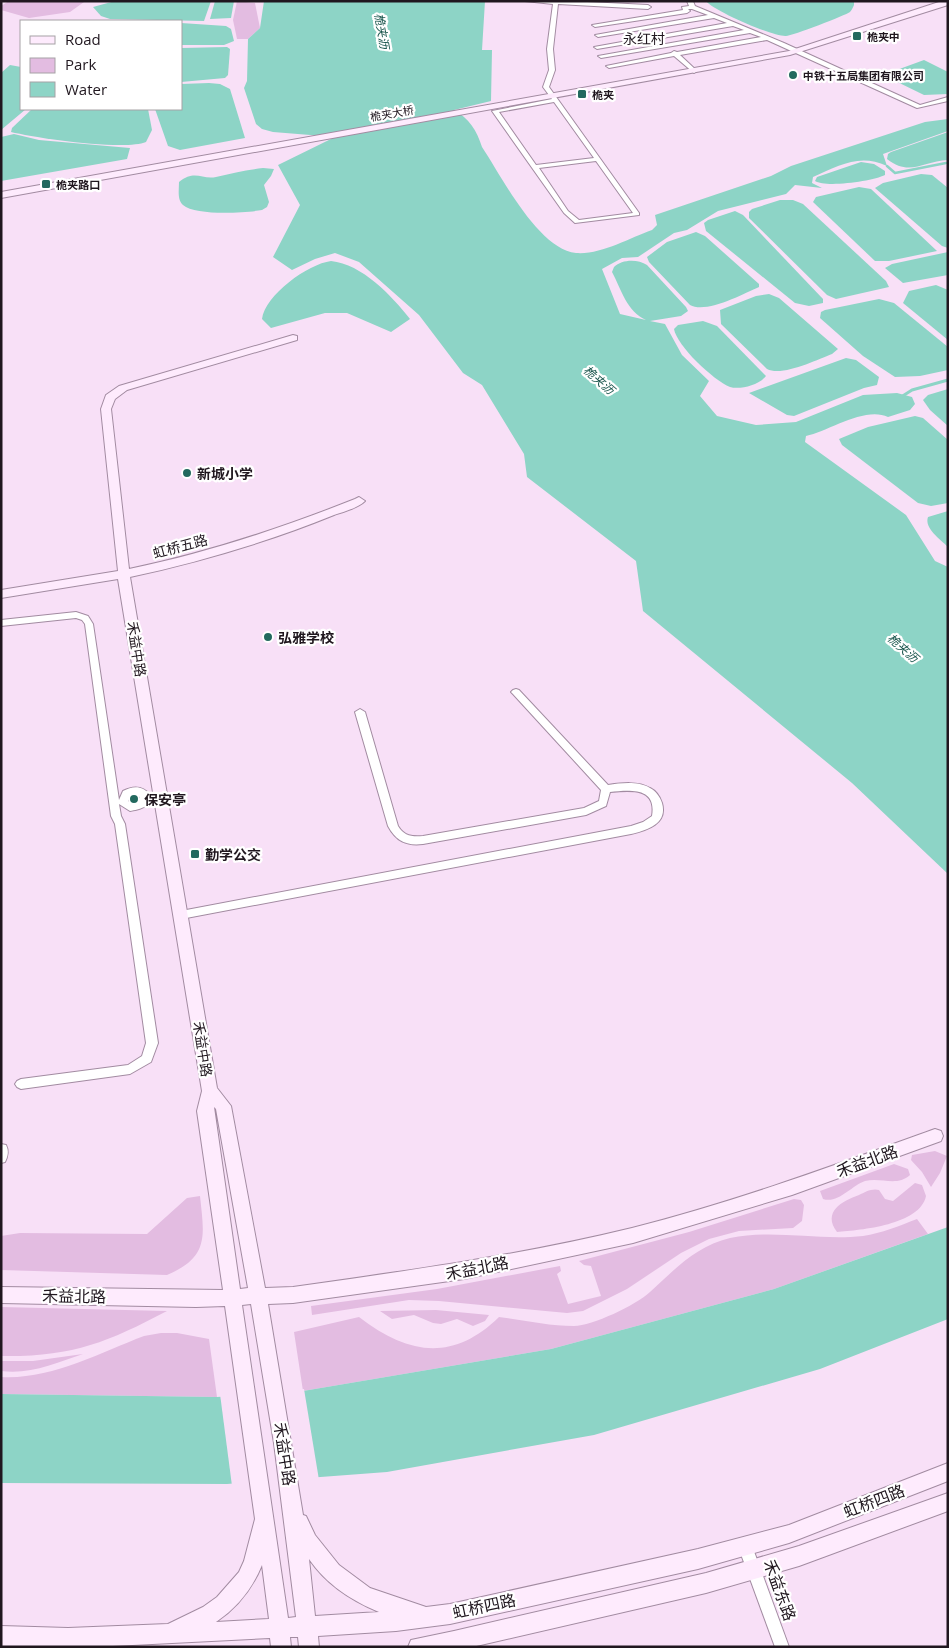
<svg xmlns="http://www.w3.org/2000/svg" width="949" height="1648" font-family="'Open Sans','Noto Sans SC',sans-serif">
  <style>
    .green { fill: #e3bce1 }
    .water { fill: #8dd4c6 }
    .pier { fill: #f8e0f7 }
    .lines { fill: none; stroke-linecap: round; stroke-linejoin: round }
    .stream-far1 { stroke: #8dd4c6; stroke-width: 2.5 }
    .stream { stroke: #8dd4c6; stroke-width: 3 }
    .street-casing { stroke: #a28ba1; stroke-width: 2 }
    .secondary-casing { stroke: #a28ba1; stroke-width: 2 }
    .street { fill: #fff; fill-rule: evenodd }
    .secondary { fill: #feebfd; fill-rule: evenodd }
    .poi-dot { fill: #22695e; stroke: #fff; stroke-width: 2 }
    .labels { text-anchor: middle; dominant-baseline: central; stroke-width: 4.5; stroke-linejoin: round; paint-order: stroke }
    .far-poi-label { font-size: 11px; font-weight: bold; fill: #20171f; stroke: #fff; text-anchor: start }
    .far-street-label { font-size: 11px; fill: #20171f; stroke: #fff }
    .far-water-label { font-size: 12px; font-style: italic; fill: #1b564d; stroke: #fff }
    .far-quarter-label { font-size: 14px; fill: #20171f; stroke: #fff }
    .poi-label { font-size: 14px; font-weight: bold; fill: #20171f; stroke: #fff; text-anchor: start }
    .street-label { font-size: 14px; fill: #20171f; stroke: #fff }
    .near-street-label { font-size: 16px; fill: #20171f; stroke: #fff }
  </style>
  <rect width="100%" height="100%" fill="#f8e0f7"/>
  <!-- green -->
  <g class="green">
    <polygon points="9,1 83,1 84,2 70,12 29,18 1,10 1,6"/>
    <polygon points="237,1 255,3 260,28 248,39 237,39 233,20"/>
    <polygon points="935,1151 947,1156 940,1173 931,1187 922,1172 911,1160 912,1155"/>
    <path d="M894,1164L908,1169L910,1175C897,1187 881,1177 865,1181C851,1186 838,1204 823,1199L820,1191Z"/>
    <path d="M915,1183L922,1185L926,1196C920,1225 861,1230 837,1232C822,1212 842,1201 859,1195C865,1192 872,1188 879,1190L885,1199L893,1201Z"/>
    <path d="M200,1196C204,1235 210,1257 167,1275L1,1270V1236L20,1233L147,1234L187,1198Z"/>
    <polygon points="794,1199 801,1200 804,1205 802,1221 793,1228 739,1231 709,1239 681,1253 627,1289 583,1311 567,1313 439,1301 409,1300 312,1315 311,1306 437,1289 560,1266 561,1271 557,1274 568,1304 601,1296 591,1266 584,1265 579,1261 689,1232"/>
    <path d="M917,1219L928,1234L774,1289L551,1349L303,1391L294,1332L359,1317C408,1355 453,1362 499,1317C523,1320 549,1326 574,1326C592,1326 636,1305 650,1292C674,1270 696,1246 730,1238C774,1229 819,1241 863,1236C882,1233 899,1226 917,1219Z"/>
    <path d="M1,1307L167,1311C106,1343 72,1357 1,1356Z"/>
    <polygon points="436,1310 489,1315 485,1321 473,1326 457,1319 441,1324 433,1323 414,1315 392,1319 380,1311"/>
    <path d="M161,1333H177L209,1339L217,1397L1,1394V1377C50,1380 99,1353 144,1336Z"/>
    <path d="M83,1354C56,1363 30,1375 1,1371V1361H33Z"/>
  </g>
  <!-- water -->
  <g class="water">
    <polygon points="115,1 211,1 204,21 110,19 101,16 93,7"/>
    <polygon points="215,1 234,1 231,18 210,19"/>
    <path d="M264,1H485L482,50H492L491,101L454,110C469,118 477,131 482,147C502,177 538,249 576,253C601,255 629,238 652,230L657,225L655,215L771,176L791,166L925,122L948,119V131L883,154L887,166C859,153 839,166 813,177L812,183L822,188L795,185L786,194L718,211L687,230L674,233L638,257L622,258L602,269L620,314L646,320C627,312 621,289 612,272L614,267C622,259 638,259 647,265L686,307L688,311L681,316L650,321L665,324L682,355L709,381L700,396L717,416L756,425L796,422L863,395L897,393L912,397L915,404L910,410L888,417C865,406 829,431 806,436L805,442L906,515L935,561L948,567V874L852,783L643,611L636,561L527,477L524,454L482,385L463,373L419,315L359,262L335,253L315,259L292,270L273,257L300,205L278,165L335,137L273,132L262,129L256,124L244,88L247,81L248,39L260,28Z"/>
    <path d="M706,1H854V5C853,7 852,10 850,12C846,15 792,36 786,36C773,37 714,11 706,1Z"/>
    <polygon points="181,23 226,26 231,29 234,41 224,45 181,45"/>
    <polygon points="227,47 230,49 228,75 225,78 181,82 181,48"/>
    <polygon points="924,60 948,72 948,94 924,95 883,75"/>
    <polygon points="10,65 21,67 21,109 26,109 1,130 1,73"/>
    <polygon points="209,83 220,84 230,89 245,138 180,150 168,146 155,109 181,109 181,84"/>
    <path d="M32,109H148L152,130L146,142C124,151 36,138 11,132L12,128Z"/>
    <path d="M948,132V160C923,161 910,177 887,159L888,154L891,152Z"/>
    <polygon points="14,134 39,140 130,148 127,159 1,181 1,137"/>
    <path d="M861,162L874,164L885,171V175C873,181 826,188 815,181L817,177Z"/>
    <path d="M263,168L274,169L271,176L264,185L269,202L267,207L262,210C245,213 195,216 183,205C177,200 179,190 179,182C195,169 202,180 216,177C232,173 247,170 263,168Z"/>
    <polygon points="921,174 932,175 948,188 948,248 942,246 875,188 883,183"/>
    <polygon points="859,187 871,189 937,251 889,261 875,261 813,202 816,197"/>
    <polygon points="780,200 793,200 803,204 886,281 889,287 836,299 827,295 749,218 749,212 752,209"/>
    <polygon points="735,211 743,215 823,299 823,303 809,306 795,303 706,231 704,223 708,220"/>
    <path d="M696,232L705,236L759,284V287C743,294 706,314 690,305L649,262L647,257L667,242Z"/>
    <polygon points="948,252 948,275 903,283 885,268 892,264"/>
    <path d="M331,261C362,264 392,296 410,319L391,332L347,313H325L271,328L262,319C265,295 308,264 331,261Z"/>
    <polygon points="936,285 948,290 948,340 903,303 909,291"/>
    <path d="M769,294L779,298L838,349L832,354C816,360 782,377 767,369L721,324L720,310L756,296Z"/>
    <polygon points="879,299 894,303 948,347 948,370 920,376 895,377 863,356 820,318 821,312 825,310"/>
    <path d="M703,321L717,326L766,376C759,385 740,390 730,387C713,380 677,346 674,329L678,325Z"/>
    <polygon points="846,358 856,360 879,377 877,385 864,388 794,416 787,415 749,393"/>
    <polygon points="948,389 948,426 930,410 923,400 928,395"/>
    <polygon points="915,416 923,418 948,440 948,503 931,506 918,503 842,445 839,439 868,427"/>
    <path d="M948,511V547C940,539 924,528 928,517Z"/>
    <polygon points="948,1227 948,1319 820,1369 594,1435 387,1472 227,1484 1,1483 1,1394 217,1397 303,1391 551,1349 774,1289"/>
  </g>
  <!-- pier -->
  <polygon class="pier" points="304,1389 319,1480 232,1486 220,1394"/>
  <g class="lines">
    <!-- stream-far1 -->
    <polyline class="stream-far1" points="887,166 895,173 946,163"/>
    <!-- stream -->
    <polyline class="stream" points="901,397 912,390 948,380"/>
    <!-- street casing -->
    <g class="street-casing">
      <g id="street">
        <path d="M525,1H567L648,5L651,7L648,9L558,4L553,49L555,70L549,87L639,213V215L575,223L564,213L492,111L552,99L543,87L549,70L547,49L553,4ZM554,102L594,158L536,165L499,112ZM596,161L633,213L579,220L568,211L539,168Z"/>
        <polygon points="687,1 693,1 695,6 784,43 920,105 948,97 948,101 917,108 767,40 680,55 696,70 697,71 694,73 674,56 609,68 606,66 671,53 674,51 677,52 761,37 750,33 601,58 598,56 744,30 733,26 597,49 594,47 727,23 714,18 598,37 595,35 708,15 692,9 688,9 690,11 687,13 595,27 592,25 683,10 682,7 689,6"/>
        <path d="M76,612L88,616L93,624L119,800L123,791C133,786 142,785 150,795C150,808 140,809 130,811L119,804L121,816L125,824L158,1043L151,1062L130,1074L21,1089L17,1087L15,1084L17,1081L21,1079L128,1065L142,1056L146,1043L115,824L111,816L85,624L82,620L76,618L1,626V620ZM133,795L140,797L138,802L132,803L128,801L130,796Z"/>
        <path d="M516,689L519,690L608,785C622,783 638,781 650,788C656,791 660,797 662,803C668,824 647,830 631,834L181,919L177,918L176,915L177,912L181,911L631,826L643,822L652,816C657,787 630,790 610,792L606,806L586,815L423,844C406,846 396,841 388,826L355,712L360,709L365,712L398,826C404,836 412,837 423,836L584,808L599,801L601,790L513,694L511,692L513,690Z"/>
        <path d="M1,1144L6,1145C9,1151 8,1156 5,1162L1,1163Z"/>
        <polygon points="745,1539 750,1541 752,1546 789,1647 775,1647 738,1546 740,1541"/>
      </g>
    </g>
    <!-- secondary casing -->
    <g class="secondary-casing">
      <g id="secondary">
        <polygon points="942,1 948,1 948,5 790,55 1,198 1,192 789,51"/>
        <path d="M293,335L297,336V340L127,390L115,399L111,409L129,569C207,553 282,528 355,499L359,497L365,501C358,508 343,512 334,515C268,542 199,562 130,577L217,1088L231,1106L265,1288L293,1287C407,1271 521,1255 632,1228C735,1202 835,1165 935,1129L941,1131L943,1136L941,1141L792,1195L633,1243L464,1279L293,1303L268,1304L303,1515L306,1516L315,1535L339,1565L370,1588L426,1607L450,1604L698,1549L789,1525L948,1463V1481L789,1543L698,1569L450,1624L396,1631L318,1636L319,1647H299L298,1637H290L291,1647H271L270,1638L93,1647L1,1646V1626L68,1628L168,1624L203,1607L217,1597L239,1572L244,1561L255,1519L225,1306L196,1307L1,1303V1287L223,1290L197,1111L202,1091L118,579L1,598V590L118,571L101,409L106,395L119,386ZM214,1107L216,1109L248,1288L240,1289ZM251,1304L274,1443L296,1617L288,1618L242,1305ZM309,1559C326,1584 352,1601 379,1612L315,1616ZM262,1565L269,1619L216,1622C238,1607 252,1589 262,1565Z"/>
        <polygon points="948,1493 948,1511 799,1566 706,1593 472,1647 408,1647 411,1640 454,1631 706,1573 799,1546"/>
      </g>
    </g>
    <!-- street -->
    <use href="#street" class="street"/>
    <!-- secondary -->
    <use href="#secondary" class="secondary"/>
  </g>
  <!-- markers -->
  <g class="poi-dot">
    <rect x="852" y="31" width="10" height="10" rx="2.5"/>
    <circle cx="793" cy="75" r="5"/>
    <rect x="577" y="89" width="10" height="10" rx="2.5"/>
    <rect x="41" y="179" width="10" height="10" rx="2.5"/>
    <circle cx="187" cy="473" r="5"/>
    <circle cx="268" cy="637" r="5"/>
    <circle cx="134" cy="799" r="5"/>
    <rect x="190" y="849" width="10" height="10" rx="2.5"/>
  </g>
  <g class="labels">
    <!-- far-poi labels -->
    <g class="far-poi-label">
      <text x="867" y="36">桅夹中</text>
      <text x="803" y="75">中铁十五局集团有限公司</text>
      <text x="592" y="94">桅夹</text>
      <text x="56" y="184">桅夹路口</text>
    </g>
    <!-- far-street labels -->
    <g class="far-street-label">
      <text transform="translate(392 113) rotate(-10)">桅夹大桥</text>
    </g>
    <!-- far-water labels -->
    <g class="far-water-label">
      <text transform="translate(382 31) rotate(80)">桅夹沥</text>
      <text transform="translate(599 380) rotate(41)">桅夹沥</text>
      <text transform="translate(903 648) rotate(41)">桅夹沥</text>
    </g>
    <!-- far-quarter labels -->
    <g class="far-quarter-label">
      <text x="644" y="38">永红村</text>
    </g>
    <!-- poi labels -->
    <g class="poi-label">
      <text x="197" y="473">新城小学</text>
      <text x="278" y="637">弘雅学校</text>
      <text x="144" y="799">保安亭</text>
      <text x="205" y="854">勤学公交</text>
    </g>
    <!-- street labels -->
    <g class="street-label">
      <text transform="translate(180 546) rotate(-15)">虹桥五路</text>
      <text transform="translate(137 649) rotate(81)">禾益中路</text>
      <text transform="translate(203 1049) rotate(81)">禾益中路</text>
    </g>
    <!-- near-street labels -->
    <g class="near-street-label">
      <text transform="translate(867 1161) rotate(-20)">禾益北路</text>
      <text transform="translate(477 1268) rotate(-11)">禾益北路</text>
      <text transform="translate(74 1296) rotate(1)">禾益北路</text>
      <text transform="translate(285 1454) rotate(81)">禾益中路</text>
      <text transform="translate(874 1501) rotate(-21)">虹桥四路</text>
      <text transform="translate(780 1590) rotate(70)">禾益东路</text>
      <text transform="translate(484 1606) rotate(-12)">虹桥四路</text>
    </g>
  </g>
  <!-- border -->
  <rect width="949" height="1648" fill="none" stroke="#20171f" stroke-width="5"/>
  <!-- legend -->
  <rect x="20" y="20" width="162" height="90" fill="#ffffff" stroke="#a6a2a5"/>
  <rect x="30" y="36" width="25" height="8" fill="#feebfd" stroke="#a6a2a5"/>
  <text x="65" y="45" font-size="15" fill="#20171f">Road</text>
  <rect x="30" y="58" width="25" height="15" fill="#e3bce1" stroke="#a6a2a5"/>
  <text x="65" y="70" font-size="15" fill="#20171f">Park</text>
  <rect x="30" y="82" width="25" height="15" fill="#8dd4c6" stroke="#a6a2a5"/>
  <text x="65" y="95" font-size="15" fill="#20171f">Water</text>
</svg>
